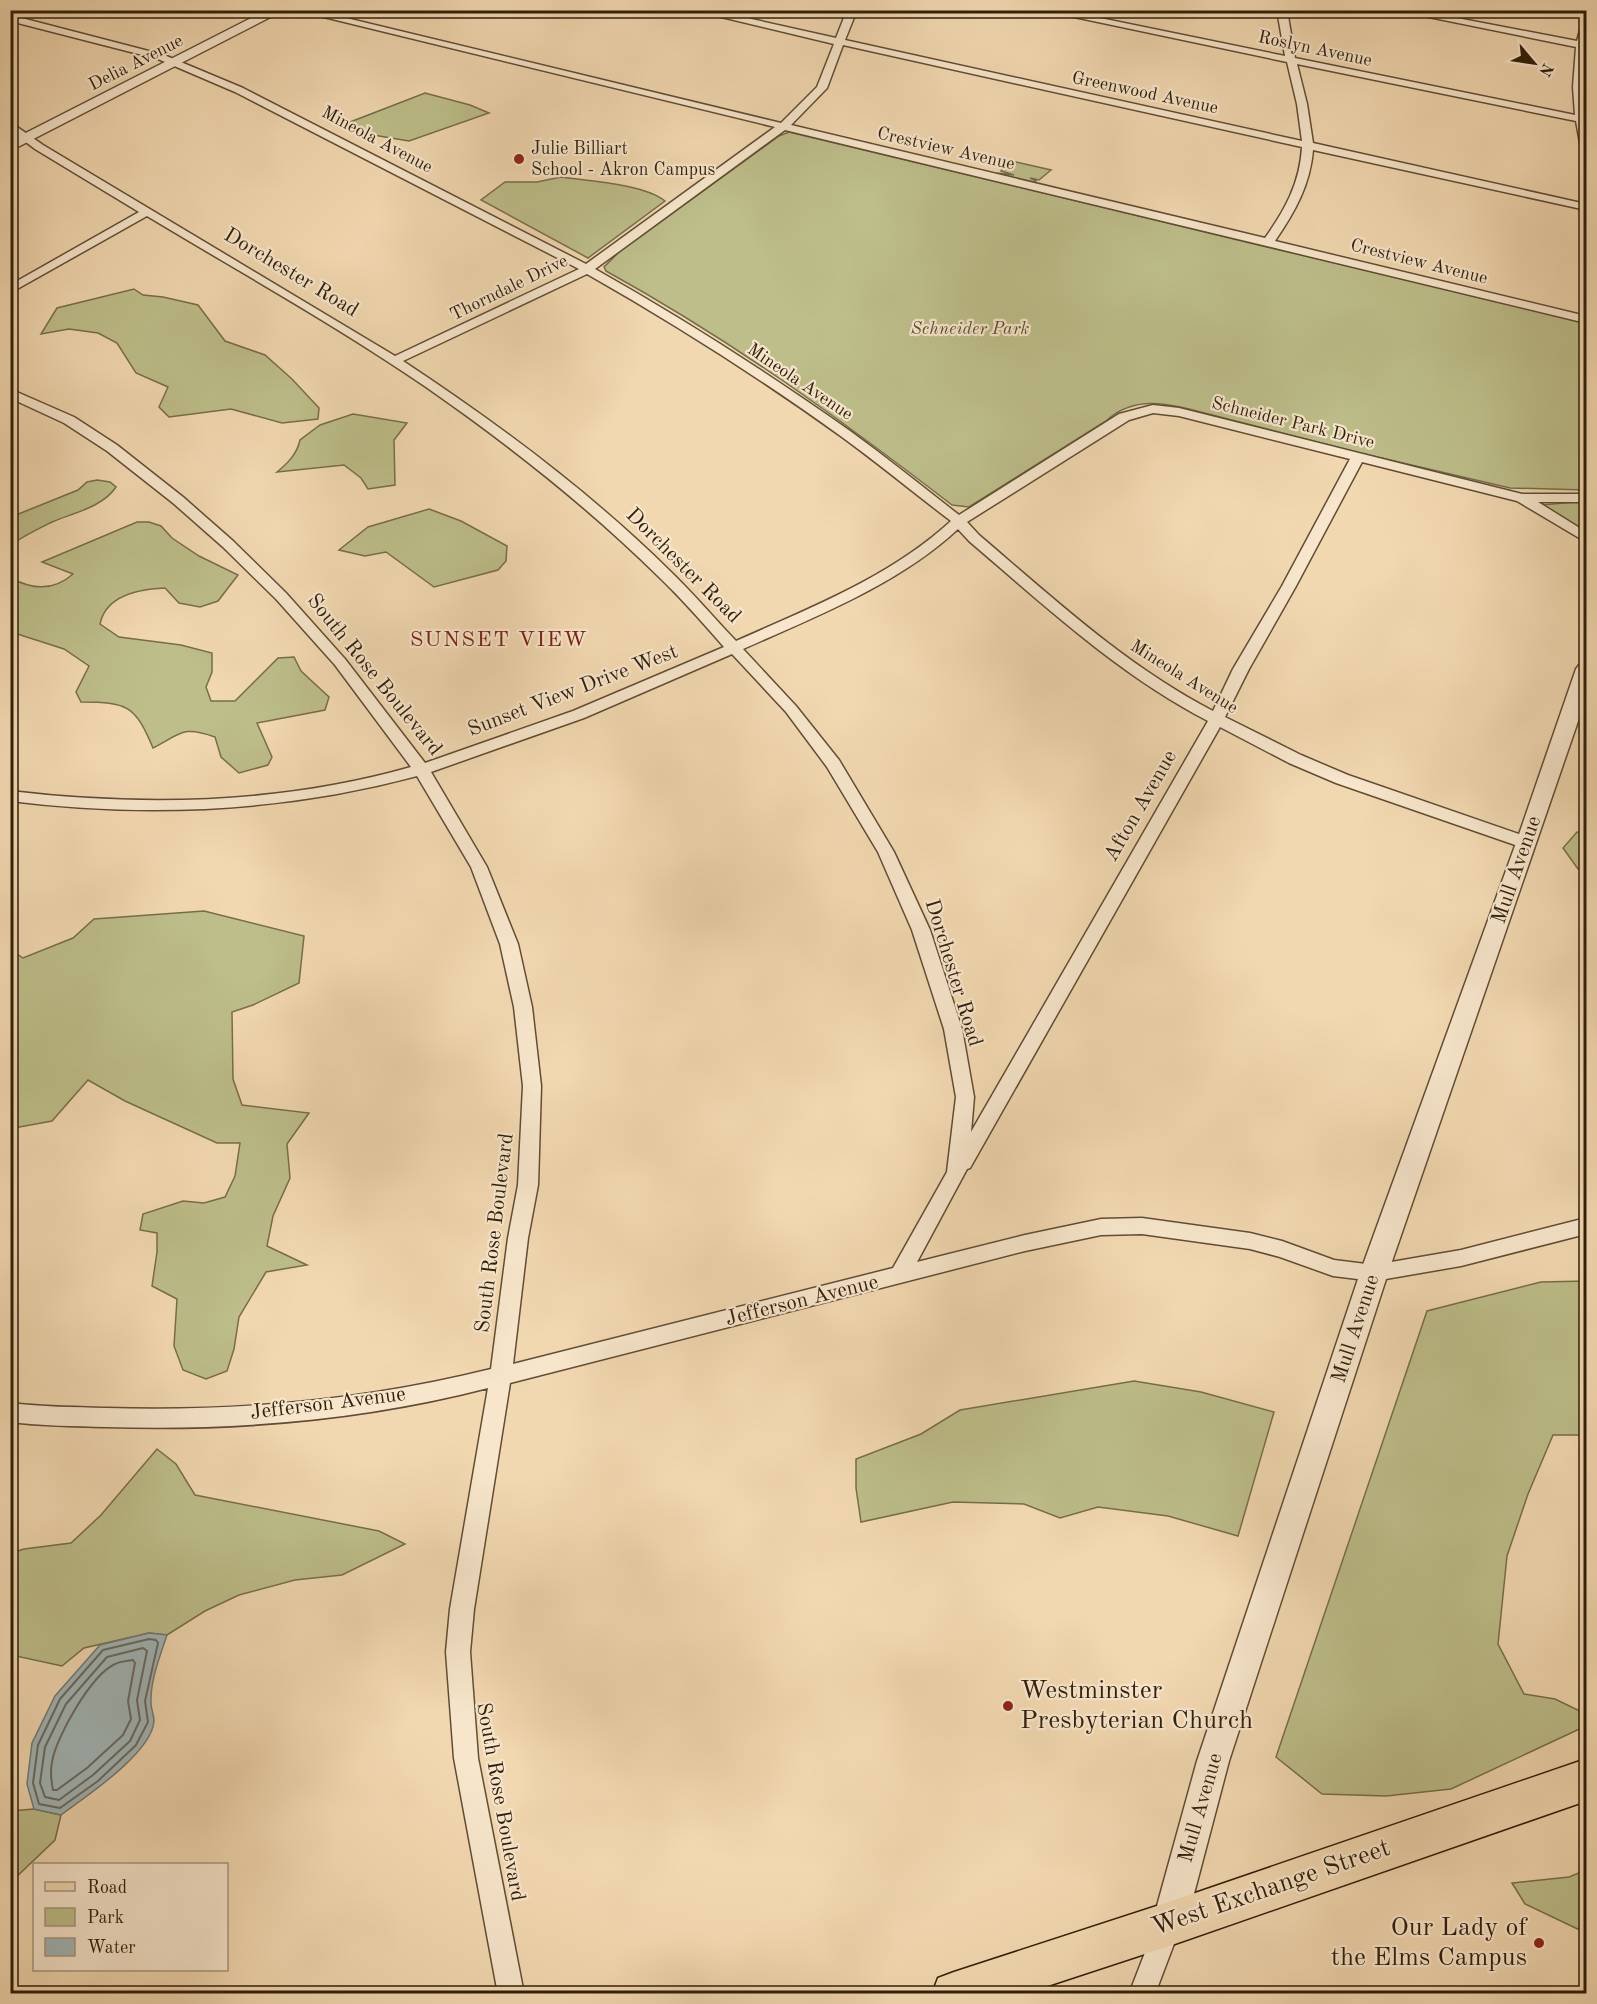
<svg xmlns="http://www.w3.org/2000/svg" width="1597" height="2004" font-family="'Old Standard TT',serif">
  <style>
    .green { fill: #bdbe8a; stroke: #766e4a; stroke-width: 1.5 }
    .water { fill: #a1b6b8; stroke: #747a73; stroke-width: 1.5 }
    .lines { fill: none; stroke-linecap: round; stroke-linejoin: round }
    .shore { stroke: #686a62; stroke-width: 2 }
    .minor-casing { stroke: #604d34; stroke-width: 3 }
    .tertiary-casing { stroke: #604d34; stroke-width: 3 }
    .primary-casing { stroke: #301f0b; stroke-width: 3 }
    .minor { fill: #f7e6cc; fill-rule: evenodd }
    .tertiary { fill: #f7e6cc; fill-rule: evenodd }
    .primary { fill: #f2d8b1; fill-rule: evenodd }
    .poi-dot { fill: #8f2418; stroke: #f7e6cc; stroke-width: 2 }
    .labels { text-anchor: middle; dominant-baseline: central; stroke-width: 4.5; stroke-linejoin: round; paint-order: stroke }
    .far-street-label { font-size: 18px; fill: #301f0b; stroke: #f7e6cc }
    .far-poi-label { font-size: 18px; fill: #301f0b; stroke: #f7e6cc; text-anchor: start }
    .far-park-label { font-size: 18px; font-style: italic; fill: #5a4f31; stroke: #f7e6cc }
    .street-label { font-size: 21px; fill: #301f0b; stroke: #f7e6cc }
    .neighbourhood-label { font-size: 22px; letter-spacing: 1.5px; fill: #7a1f14; stroke: #f7e6cc }
    .near-poi-label { font-size: 26px; fill: #301f0b; stroke: #f7e6cc; text-anchor: start }
    .near-street-label { font-size: 26px; fill: #301f0b; stroke: #f7e6cc }
  </style>
  <rect width="100%" height="100%" fill="#f2d8b1"/>
  <filter id="stains"><feTurbulence type="fractalNoise" baseFrequency=".00333" numOctaves="4"/><feColorMatrix values="0 0 0 0 .2 0 0 0 0 .09 0 0 0 0 .02 0 0 0 .5 -.17"/></filter>
  <radialGradient id="worn" r=".72"><stop offset=".6" stop-color="#630" stop-opacity="0"/><stop offset="1" stop-color="#630" stop-opacity=".3"/></radialGradient>
  <!-- green -->
  <g class="green">
    <polygon points="425,93 470,105 489,113 409,141 361,133 345,124"/>
    <path d="M789,132L1586,323V490L1510,488L1360,453L1189,409C1158,402 1131,398 1106,421L969,507L952,505C839,418 731,340 606,271L604,267L619,252L779,136Z"/>
    <polygon points="1007,160 1051,170 1039,180 1030,178 1036,181 1034,183 997,173 1014,175 1001,171"/>
    <path d="M561,177C589,181 644,184 665,201L588,258L481,200L505,182H537Z"/>
    <polygon points="134,289 143,295 163,297 198,305 225,341 265,355 292,379 319,408 318,419 282,423 231,409 169,417 159,407 168,387 136,373 117,343 98,333 69,329 41,334 57,308"/>
    <path d="M353,414L407,423L394,440L395,485L368,489L361,478L344,465L277,472C288,463 297,454 300,440L320,425Z"/>
    <path d="M97,480L110,482L116,487C103,507 73,513 52,522C38,529 23,536 11,545V517L78,490L87,482Z"/>
    <polygon points="1586,501 1586,535 1547,510 1542,505"/>
    <polygon points="429,509 461,521 507,546 506,561 498,570 434,587 386,552 365,556 339,550 368,527"/>
    <path d="M137,522H149L161,526L172,538L199,556L238,575L218,601L200,607L179,603L165,588C140,589 106,595 100,624L119,637L181,645L212,653V672L206,687L211,701H235L278,658L294,657L301,671L329,697L325,710L257,723L272,757L268,765L239,773L221,757L215,737C182,725 181,734 153,748C135,705 127,702 81,702L76,692L89,666L64,649L11,632V578C33,590 54,591 73,574L42,562Z"/>
    <polygon points="1577,832 1586,833 1586,870 1578,869 1563,848"/>
    <polygon points="204,911 304,936 299,983 253,1005 232,1012 233,1079 242,1105 309,1113 287,1144 290,1178 273,1216 267,1246 307,1265 266,1272 239,1317 234,1349 227,1371 206,1379 183,1370 174,1346 177,1299 152,1286 157,1252 157,1233 140,1230 143,1214 183,1201 204,1203 225,1197 235,1176 240,1143 217,1143 125,1101 88,1080 52,1121 14,1128 10,1126 11,950 23,958 73,938 94,919"/>
    <polygon points="1586,1281 1586,1435 1553,1435 1528,1494 1507,1556 1498,1644 1524,1694 1555,1699 1586,1714 1586,1726 1451,1789 1386,1796 1322,1794 1276,1757 1427,1311 1541,1282"/>
    <polygon points="1134,1381 1201,1392 1274,1412 1238,1536 1168,1516 1098,1507 1060,1518 1024,1504 953,1502 861,1522 856,1488 856,1459 921,1434 960,1410"/>
    <polygon points="157,1449 176,1464 195,1495 379,1531 405,1544 342,1575 295,1580 239,1595 205,1611 167,1635 149,1633 84,1648 62,1666 11,1655 11,1553 24,1549 71,1543 101,1515"/>
    <polygon points="34,1809 61,1815 55,1840 11,1882 11,1811"/>
    <polygon points="1586,1870 1586,1933 1525,1904 1512,1883 1569,1877"/>
  </g>
  <!-- water -->
  <path class="water" d="M149,1633L167,1635C160,1656 150,1681 151,1703C151,1709 154,1715 154,1721C152,1753 85,1797 61,1815L34,1809L27,1784L32,1743L55,1696L100,1645Z"/>
  <g class="lines">
    <!-- shore -->
    <g class="shore">
      <polygon points="149,1639 156,1640 158,1643 145,1701 148,1722 136,1745 98,1781 60,1808 39,1804 33,1783 38,1745 60,1699 103,1650"/>
      <polygon points="143,1648 147,1651 137,1700 140,1720 130,1741 93,1775 59,1800 45,1797 40,1783 45,1747 66,1704 107,1657"/>
      <path d="M133,1660L135,1663L128,1701L131,1719L123,1735L87,1768L57,1790H53C51,1780 50,1772 52,1762C56,1737 91,1675 115,1664C120,1661 127,1661 133,1660Z"/>
    </g>
    <!-- minor casing -->
    <g class="minor-casing">
      <g id="minor">
        <path d="M295,10H313L781,123L817,87L834,44L692,10H711L836,38L847,10H857L845,40L1302,141L1297,104L1287,62L1041,10H1061L1285,56L1277,10H1287L1295,58L1575,115L1573,87L1576,47L1394,10H1415L1577,41L1581,27L1586,24L1583,87L1586,125V151L1581,148L1576,121L1297,64L1307,104L1313,143L1586,204V210L1313,150C1310,185 1295,212 1275,241L1586,316V323L785,130L595,269C682,318 768,373 850,431C887,458 923,487 959,515L1119,414L1153,405L1179,408L1522,494H1586V502H1538L1586,532V542L1517,501L1362,462L1296,586L1249,669L1225,717L1301,755L1348,775L1533,839L1535,843L1533,847H1521L1336,783L1289,763L1220,727L970,1168L967,1169L917,1262L1025,1235L1101,1219L1142,1218L1250,1233L1282,1241L1334,1260L1374,1265L1461,1250L1586,1218V1234L1461,1266L1374,1281L1333,1276L1280,1257L1250,1249L1142,1234L1101,1235L1025,1251L510,1383L474,1609L470,1652L478,1758L524,1994H498L454,1758L446,1652L450,1609L488,1388C365,1420 233,1431 106,1427C74,1426 42,1426 10,1422V1403C42,1407 74,1407 106,1408C234,1412 367,1400 491,1369L508,1238L518,1185L523,1086L514,1007L500,944L471,867L417,776C283,812 147,818 10,801V791C144,807 281,804 411,767L335,665L276,599L223,547L173,503L107,451L64,423L10,398V389L74,417L117,445L183,497L233,541L286,593L345,659L425,763L573,711L724,647C703,623 682,599 659,577C588,507 508,444 426,387C337,326 240,272 147,216L10,293V285L139,212L35,149L10,130V122L43,145L395,356L579,269L235,92L158,59L10,21V15L164,55L243,88L586,264L775,127ZM843,45L1302,147C1300,183 1285,210 1265,238L791,125L827,88ZM587,274C675,324 760,378 842,437C879,464 914,493 951,521C890,577 810,608 736,641C714,618 693,593 670,571C590,492 497,423 403,361ZM1153,413L1179,416L1350,459L1282,586L1233,669L1213,711C1126,666 1053,598 979,535L967,522L1129,420ZM958,529L969,541C1045,606 1119,675 1208,721L971,1132L974,1097L962,1029L930,930L894,852L839,760L796,706L743,649C817,616 899,584 958,529ZM732,654L786,712L827,767L878,852L912,930L944,1029L956,1097L947,1172L893,1268L513,1364L528,1238L538,1185L541,1086L532,1007L518,944L487,867L431,772L584,718Z"/>
        <polygon points="1167,1915 1176,1919 1180,1928 1155,1994 1129,1994 1158,1919"/>
      </g>
    </g>
    <!-- tertiary casing -->
    <g class="tertiary-casing">
      <g id="tertiary">
        <polygon points="267,10 284,10 10,151 10,141"/>
        <polygon points="1586,663 1586,698 1388,1273 1229,1761 1186,1924 1181,1936 1169,1941 1157,1936 1152,1924 1197,1761 1360,1273 1516,843 1576,669 1579,665"/>
      </g>
    </g>
    <!-- primary casing -->
    <g class="primary-casing">
      <polygon id="primary" points="1586,1759 1586,1801 1169,1946 1023,1994 932,1994 938,1978 954,1972 1169,1902"/>
    </g>
    <!-- minor -->
    <use href="#minor" class="minor"/>
    <!-- tertiary -->
    <use href="#tertiary" class="tertiary"/>
    <!-- primary -->
    <use href="#primary" class="primary"/>
  </g>
  <!-- markers -->
  <g class="poi-dot">
    <circle cx="519" cy="159" r="6"/>
    <circle cx="1008" cy="1706" r="6"/>
    <circle cx="1539" cy="1943" r="6"/>
  </g>
  <g class="labels">
    <!-- far-street labels -->
    <g class="far-street-label">
      <text transform="translate(1315 49) rotate(12)">Roslyn Avenue</text>
      <text transform="translate(136 63) rotate(-27)">Delia Avenue</text>
      <text transform="translate(1145 93) rotate(12)">Greenwood Avenue</text>
      <text transform="translate(377 140) rotate(28)">Mineola Avenue</text>
      <text transform="translate(946 149) rotate(13)">Crestview Avenue</text>
      <text transform="translate(1419 262) rotate(14)">Crestview Avenue</text>
      <text transform="translate(509 288) rotate(-26)">Thorndale Drive</text>
      <text transform="translate(800 382) rotate(34)">Mineola Avenue</text>
      <text transform="translate(1293 423) rotate(14)">Schneider Park Drive</text>
      <text transform="translate(1184 677) rotate(32)">Mineola Avenue</text>
    </g>
    <!-- far-poi labels -->
    <g class="far-poi-label">
      <text x="531" y="149">Julie Billiart<tspan x="531" dy="21">School - Akron Campus</tspan></text>
    </g>
    <!-- far-park labels -->
    <g class="far-park-label">
      <text x="970" y="329">Schneider Park</text>
    </g>
    <!-- street labels -->
    <g class="street-label">
      <text transform="translate(291 273) rotate(31)">Dorchester Road</text>
      <text transform="translate(683 566) rotate(45)">Dorchester Road</text>
      <text transform="translate(374 675) rotate(51)">South Rose Boulevard</text>
      <text transform="translate(573 691) rotate(-21)">Sunset View Drive West</text>
      <text transform="translate(1141 806) rotate(-60)">Afton Avenue</text>
      <text transform="translate(1517 870) rotate(-71)">Mull Avenue</text>
      <text transform="translate(953 973) rotate(73)">Dorchester Road</text>
      <text transform="translate(495 1233) rotate(-83)">South Rose Boulevard</text>
      <text transform="translate(802 1301) rotate(-14)">Jefferson Avenue</text>
      <text transform="translate(1356 1329) rotate(-72)">Mull Avenue</text>
      <text transform="translate(328 1404) rotate(-7)">Jefferson Avenue</text>
      <text transform="translate(500 1802) rotate(80)">South Rose Boulevard</text>
      <text transform="translate(1201 1808) rotate(-74)">Mull Avenue</text>
    </g>
    <!-- neighbourhood labels -->
    <g class="neighbourhood-label">
      <text x="499" y="640">SUNSET VIEW</text>
    </g>
    <!-- near-poi labels -->
    <g class="near-poi-label">
      <text x="1020" y="1691">Westminster<tspan x="1020" dy="30">Presbyterian Church</tspan></text>
      <text x="1527" y="1928" text-anchor="end">Our Lady of<tspan x="1527" dy="30">the Elms Campus</tspan></text>
    </g>
    <!-- near-street labels -->
    <g class="near-street-label">
      <text transform="translate(1271 1888) rotate(-19)">West Exchange Street</text>
    </g>
  </g>
  <!-- margin -->
  <rect width="1597" height="2004" fill="none" stroke="#f2d8b1" stroke-width="36"/>
  <rect x="12" y="12" width="1573" height="1980" fill="none" stroke="#301f0b" stroke-width="3"/>
  <rect x="18" y="18" width="1561" height="1968" fill="none" stroke="#301f0b" stroke-width="1.5"/>
  <!-- legend -->
  <rect x="33" y="1863" width="195" height="108" fill="#f7e6cc" stroke="#a7967f" stroke-width="1.5"/>
  <rect x="45" y="1882" width="30" height="9" fill="#f2d8b1" stroke="#a7967f" stroke-width="1.5"/>
  <text x="87" y="1893" font-size="18" fill="#301f0b">Road</text>
  <rect x="45" y="1908" width="30" height="18" fill="#bdbe8a" stroke="#a7967f" stroke-width="1.5"/>
  <text x="87" y="1923" font-size="18" fill="#301f0b">Park</text>
  <rect x="45" y="1938" width="30" height="18" fill="#a1b6b8" stroke="#a7967f" stroke-width="1.5"/>
  <text x="87" y="1953" font-size="18" fill="#301f0b">Water</text>
  <!-- north arrow -->
  <g transform="translate(1534 63) rotate(119)" stroke="#f7e6cc" stroke-width="4.5" paint-order="stroke">
  <path d="M0-4.5L10 22L0 15L-10 22Z" fill="#301f0b"/>
  <text y="-9" font-size="16" font-weight="bold" text-anchor="middle" fill="#301f0b">N</text>
  </g>
  <rect width="100%" height="100%" filter="url(#stains)"/>
  <rect width="100%" height="100%" fill="url(#worn)"/>
</svg>
